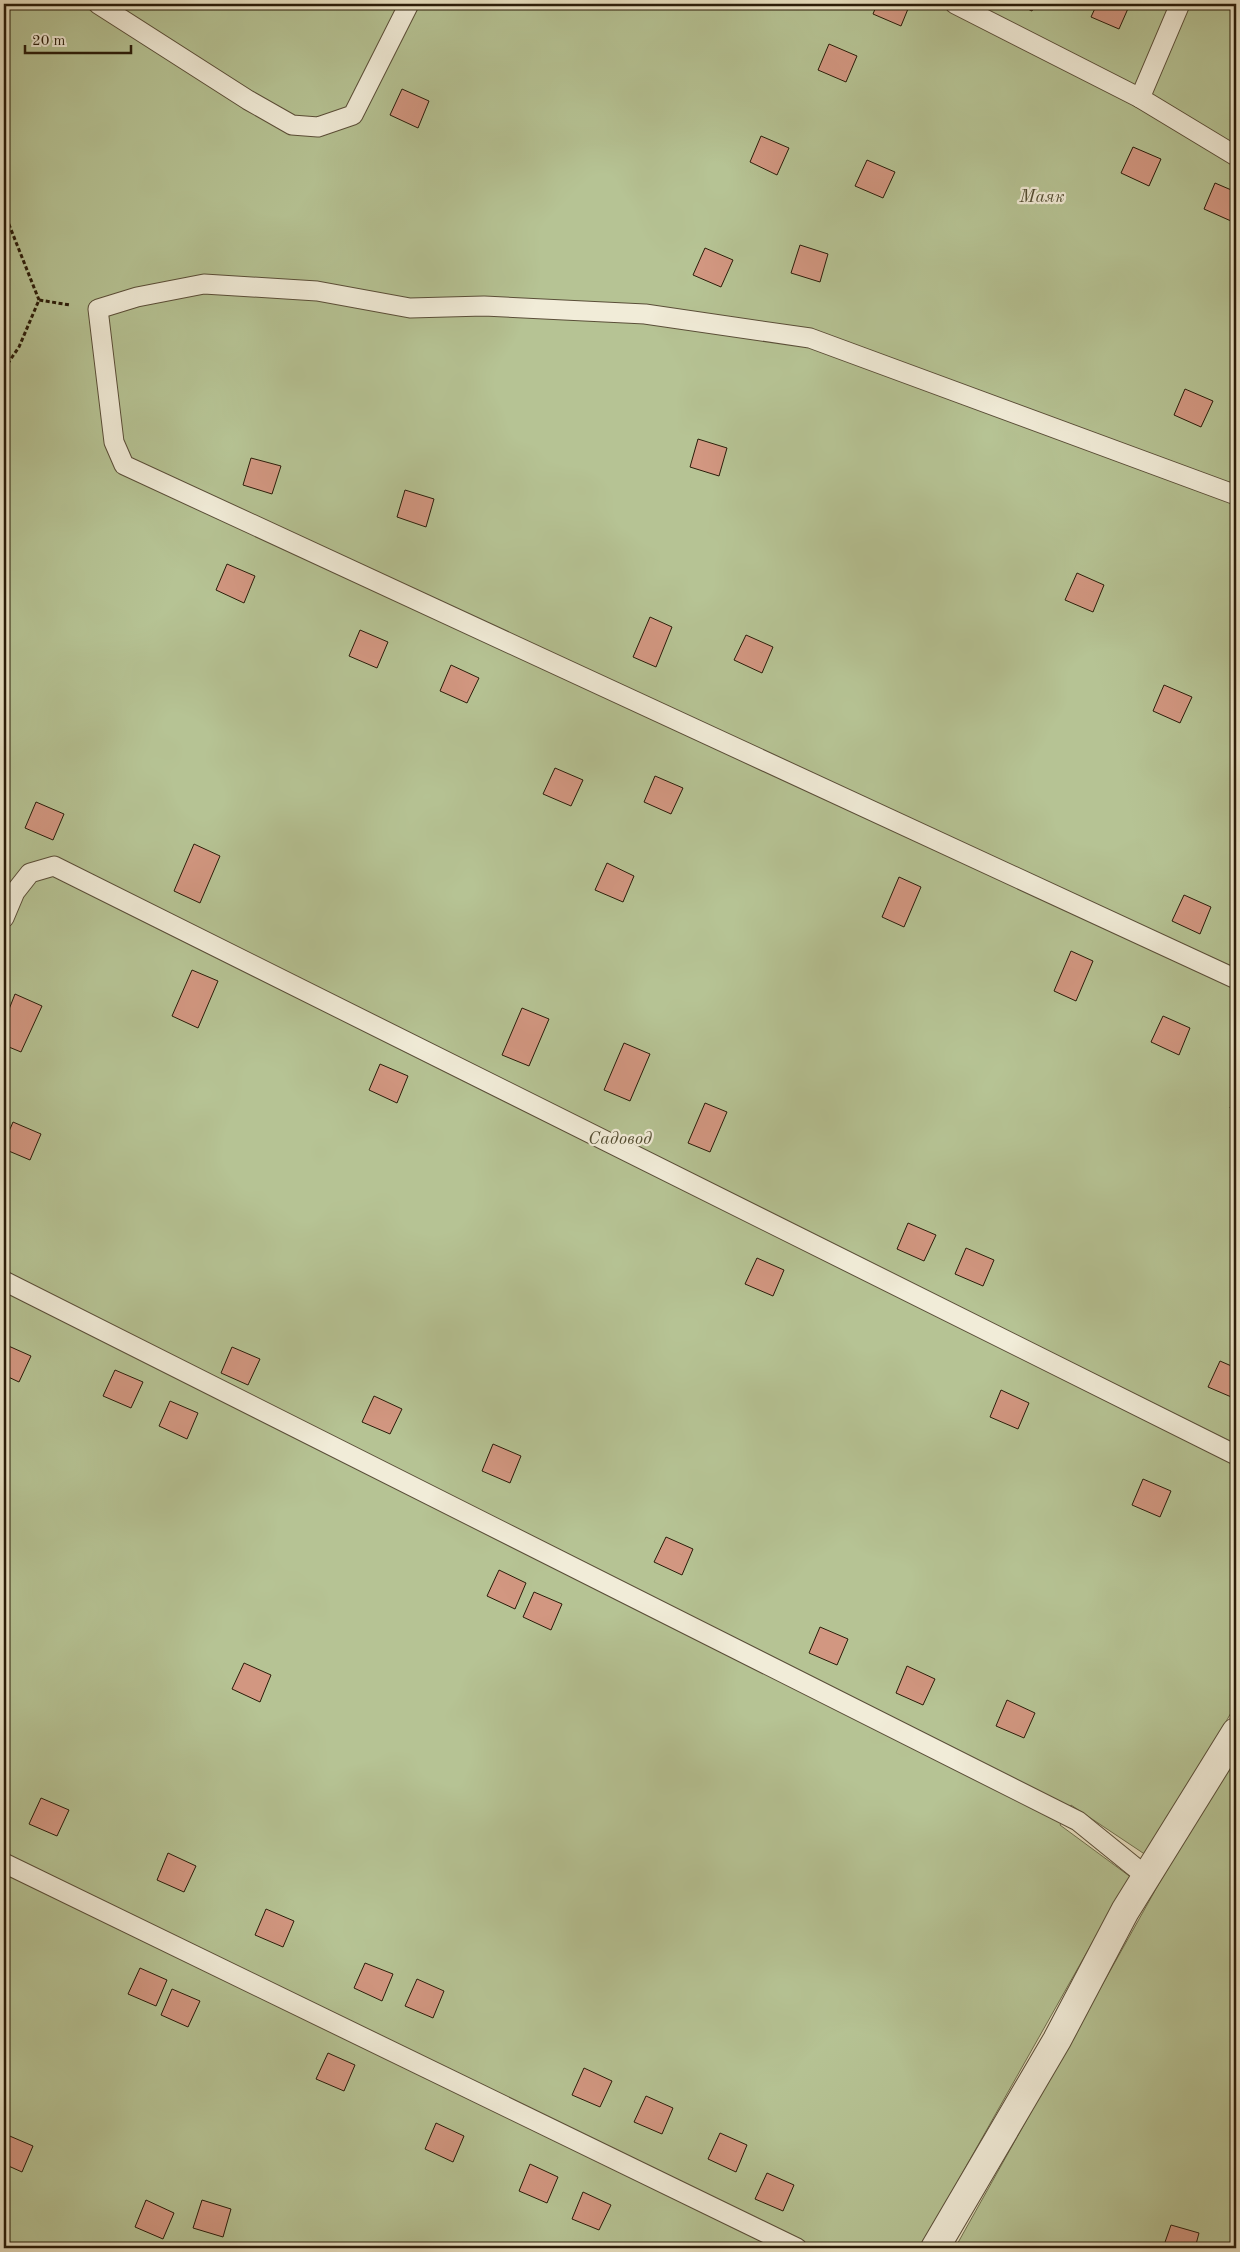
<svg xmlns="http://www.w3.org/2000/svg" width="1240" height="2252" font-family="'Old Standard TT',serif">
  <style>
    .green { fill: #b6c394; stroke: #70704e }
    .building { fill: #d29781; stroke: #2a1c09 }
    .lines { fill: none; stroke-linecap: round; stroke-linejoin: round }
    .lane-casing { stroke: #5a4e38; stroke-width: 21 }
    .street-casing { stroke: #5a4e38; stroke-width: 30 }
    .path { stroke: #2a1c09; stroke-width: 3; stroke-dasharray: 4 2.5; stroke-linecap: butt }
    .lane { stroke: #f1ecd8; stroke-width: 19 }
    .street { stroke: #f1ecd8; stroke-width: 28 }
    .labels { text-anchor: middle; dominant-baseline: central; stroke-width: 4.5; stroke-linejoin: round; paint-order: stroke }
    .park-label { font-size: 18px; font-style: italic; fill: #544e33; stroke: #f1ecd8 }
  </style>
  <rect width="100%" height="100%" fill="#eae2c3"/>
  <filter id="stains"><feTurbulence type="fractalNoise" baseFrequency=".004" numOctaves="4"/><feColorMatrix values="0 0 0 0 .2 0 0 0 0 .09 0 0 0 0 .02 0 0 0 .5 -.17"/></filter>
  <radialGradient id="worn" r=".72"><stop offset=".6" stop-color="#630" stop-opacity="0"/><stop offset="1" stop-color="#630" stop-opacity=".3"/></radialGradient>
  <!-- green -->
  <g class="green">
    <polygon points="4,4 1236,4 1236,1704 1149,1857 1071,1805 1060,1825 1132,1878 1113,1906 920,2248 4,2248"/>
    <polygon points="1236,1753 1236,2248 955,2248 1157,1887"/>
  </g>
  <!-- building -->
  <g class="building">
    <polygon points="877,4 910,4 901,26 873,14"/>
    <polygon points="1017,4 1035,4 1032,11"/>
    <polygon points="1097,4 1130,4 1119,29 1091,17"/>
    <polygon points="829,44 857,56 846,82 818,70"/>
    <polygon points="402,89 429,101 418,128 390,115"/>
    <polygon points="761,136 789,148 777,175 750,162"/>
    <polygon points="1133,147 1161,159 1149,186 1121,173"/>
    <polygon points="867,160 895,172 883,198 855,186"/>
    <polygon points="1215,183 1236,192 1236,210 1231,221 1204,209"/>
    <polygon points="800,245 828,254 820,282 791,273"/>
    <polygon points="705,248 733,260 721,287 693,275"/>
    <polygon points="1185,389 1213,401 1201,427 1174,415"/>
    <polygon points="698,439 727,448 719,476 690,467"/>
    <polygon points="251,458 281,466 272,494 243,485"/>
    <polygon points="405,490 434,499 426,527 397,517"/>
    <polygon points="227,564 255,576 244,603 216,590"/>
    <polygon points="1077,573 1104,585 1093,612 1065,600"/>
    <polygon points="650,617 672,627 656,667 633,657"/>
    <polygon points="360,630 388,642 377,668 349,656"/>
    <polygon points="746,635 773,647 762,673 734,660"/>
    <polygon points="451,665 479,678 467,703 440,691"/>
    <polygon points="1164,685 1192,697 1180,723 1153,711"/>
    <polygon points="555,768 583,780 571,806 543,794"/>
    <polygon points="655,776 683,788 671,814 644,802"/>
    <polygon points="36,802 64,814 53,840 25,828"/>
    <polygon points="194,844 220,856 200,903 174,891"/>
    <polygon points="607,863 634,876 623,902 595,890"/>
    <polygon points="899,877 921,887 904,927 882,917"/>
    <polygon points="1184,895 1211,907 1200,934 1172,921"/>
    <polygon points="1071,951 1093,961 1076,1001 1054,991"/>
    <polygon points="192,970 218,981 198,1028 172,1016"/>
    <polygon points="15,994 42,1006 21,1052 4,1045 4,1022"/>
    <polygon points="522,1008 549,1019 529,1066 502,1055"/>
    <polygon points="1163,1016 1190,1028 1179,1055 1151,1042"/>
    <polygon points="624,1043 650,1054 630,1101 604,1090"/>
    <polygon points="380,1064 408,1076 397,1103 369,1090"/>
    <polygon points="1236,1093 1236,1111 1230,1108"/>
    <polygon points="705,1103 727,1112 710,1152 688,1143"/>
    <polygon points="13,1122 41,1134 30,1160 4,1149 4,1143"/>
    <polygon points="908,1223 936,1235 924,1261 897,1249"/>
    <polygon points="966,1248 994,1260 983,1286 955,1274"/>
    <polygon points="757,1258 784,1270 773,1296 745,1284"/>
    <polygon points="4,1344 31,1356 19,1382 4,1375"/>
    <polygon points="232,1347 260,1359 248,1385 221,1373"/>
    <polygon points="1220,1361 1236,1368 1236,1399 1208,1387"/>
    <polygon points="115,1370 143,1382 131,1408 103,1396"/>
    <polygon points="1001,1390 1029,1403 1018,1429 990,1417"/>
    <polygon points="374,1396 402,1409 390,1434 362,1422"/>
    <polygon points="170,1401 198,1413 187,1439 159,1426"/>
    <polygon points="493,1444 521,1456 510,1483 482,1471"/>
    <polygon points="1143,1479 1171,1491 1160,1517 1132,1505"/>
    <polygon points="666,1537 693,1549 682,1575 654,1562"/>
    <polygon points="499,1570 526,1583 515,1609 487,1596"/>
    <polygon points="534,1592 562,1604 551,1630 523,1617"/>
    <polygon points="820,1627 848,1639 837,1665 809,1653"/>
    <polygon points="244,1663 271,1675 260,1702 232,1689"/>
    <polygon points="907,1666 935,1679 923,1705 896,1693"/>
    <polygon points="1007,1700 1035,1713 1024,1738 996,1726"/>
    <polygon points="41,1798 69,1810 57,1836 29,1824"/>
    <polygon points="168,1853 196,1866 184,1892 157,1880"/>
    <polygon points="266,1909 294,1921 283,1947 255,1935"/>
    <polygon points="365,1963 393,1974 382,2001 354,1988"/>
    <polygon points="140,1968 167,1980 156,2006 128,1994"/>
    <polygon points="417,1979 444,1991 433,2018 405,2006"/>
    <polygon points="172,1989 200,2001 188,2027 161,2015"/>
    <polygon points="328,2053 355,2065 344,2091 316,2079"/>
    <polygon points="584,2068 612,2081 600,2107 572,2095"/>
    <polygon points="646,2096 673,2108 662,2134 634,2122"/>
    <polygon points="436,2123 464,2136 453,2162 425,2149"/>
    <polygon points="720,2133 747,2145 736,2172 708,2159"/>
    <polygon points="5,2134 33,2146 22,2172 4,2164"/>
    <polygon points="530,2164 558,2177 547,2203 519,2191"/>
    <polygon points="767,2173 794,2185 783,2211 755,2199"/>
    <polygon points="583,2192 611,2205 599,2230 572,2219"/>
    <polygon points="146,2200 174,2213 163,2239 135,2227"/>
    <polygon points="202,2200 231,2209 223,2237 193,2228"/>
    <polygon points="1171,2225 1199,2233 1195,2248 1163,2248"/>
  </g>
  <g class="lines">
    <!-- lane casing -->
    <g class="lane-casing">
      <g id="lane">
        <polyline points="98,4 248,100 292,125 318,127 353,115 409,4"/>
        <polyline points="955,4 1140,98"/>
        <polyline points="1180,4 1140,98 1236,156"/>
        <polyline points="1236,495 810,338 645,314 484,306 410,308 317,291 204,284 137,297 98,309 114,442 124,465 1236,979"/>
        <polyline points="4,918 15,892 30,873 54,866 1236,1455"/>
        <polyline points="4,1281 1078,1821 1147,1877"/>
        <polyline points="4,1863 797,2248"/>
      </g>
    </g>
    <!-- street casing -->
    <g class="street-casing">
      <polyline id="street" points="935,2248 1057,2040 1125,1911 1236,1732"/>
    </g>
    <!-- path -->
    <g class="path">
      <polyline points="4,212 39,300"/>
      <polyline points="4,369 19,347 39,300 70,305"/>
    </g>
    <!-- lane -->
    <use href="#lane" class="lane"/>
    <!-- street -->
    <use href="#street" class="street"/>
  </g>
  <g class="labels">
    <!-- park labels -->
    <g class="park-label">
      <text x="1042" y="197">Маяк</text>
      <text x="620" y="1139">Садовод</text>
    </g>
  </g>
  <!-- margin -->
  <rect width="1240" height="2252" fill="none" stroke="#eae2c3" stroke-width="20"/>
  <rect x="5" y="5" width="1230" height="2242" fill="none" stroke="#2a1c09" stroke-width="2.5"/>
  <rect x="10" y="10" width="1220" height="2232" fill="none" stroke="#2a1c09"/>
  <!-- scale -->
  <path d="M25 45v8h106v-8" fill="none" stroke="#2a1c09" stroke-width="2.5"/>
  <text x="32" y="45" font-size="15" fill="#2a1c09" stroke="#f1ecd8" stroke-width="4" paint-order="stroke">20 m</text>
  <rect width="100%" height="100%" filter="url(#stains)"/>
  <rect width="100%" height="100%" fill="url(#worn)"/>
</svg>
